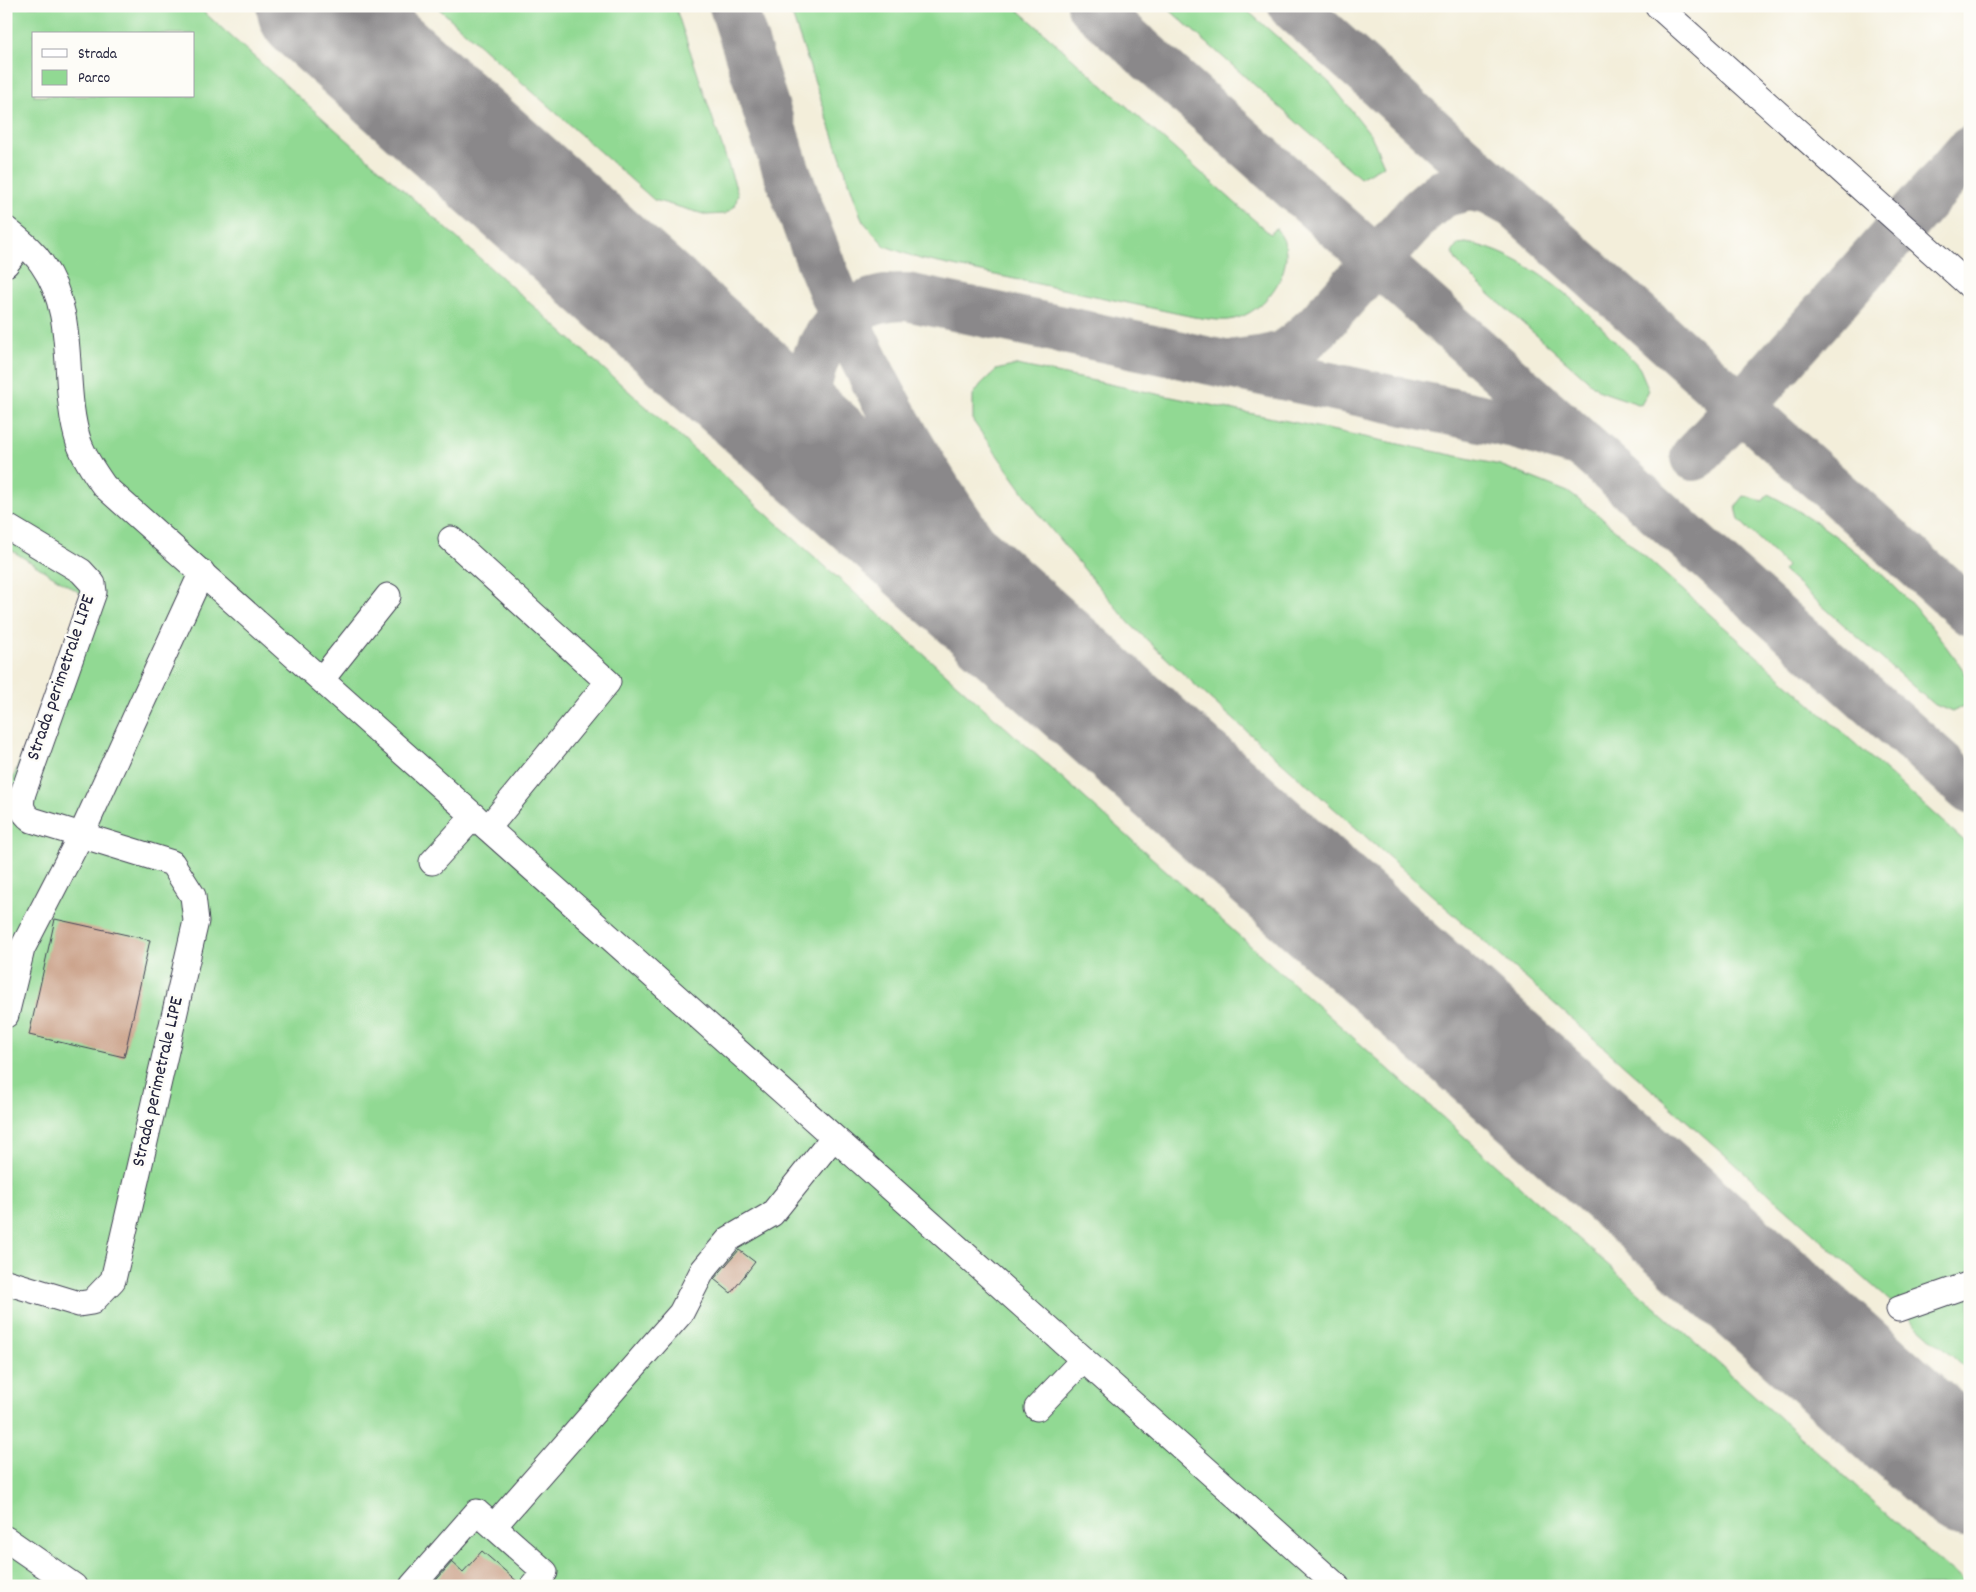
<svg xmlns="http://www.w3.org/2000/svg" width="1976" height="1592" font-family="Dekko,sans-serif">
  <style>
    .green { fill: #91d993; stroke: #5a7e67; fill-rule: evenodd }
    .lines { fill: none; stroke-linecap: round; stroke-linejoin: round }
    .taxiway { stroke: #8a888a; stroke-width: 48 }
    .runway { stroke: #8a888a; stroke-width: 119 }
    .building { fill: #c79c83 }
    .minor-casing { stroke: #414153; stroke-width: 27 }
    .minor { stroke: #fff; stroke-width: 25 }
    .labels { text-anchor: middle; dominant-baseline: central; stroke-width: 5; stroke-linejoin: round; paint-order: stroke }
    .street-label { font-size: 19px; fill: #22223b; stroke: #fdfcf7 }
  </style>
  <rect width="100%" height="100%" fill="#fdfcf7"/>
  <filter id="ink" filterUnits="userSpaceOnUse"><feTurbulence type="fractalNoise" baseFrequency=".02" numOctaves="2"/><feDisplacementMap in="SourceGraphic" scale="10" xChannelSelector="R" yChannelSelector="G"/><feConvolveMatrix kernelMatrix="1 2 1 2 8 2 1 2 1" color-interpolation-filters="sRGB"/></filter>
  <filter id="wash" filterUnits="userSpaceOnUse"><feTurbulence type="fractalNoise" baseFrequency=".0096" numOctaves="4" result="noise"/><feDisplacementMap in="SourceGraphic" scale="20" xChannelSelector="R" yChannelSelector="G"/><feGaussianBlur stdDeviation="1.12" result="paint"/><feColorMatrix in="noise" values="0 0 0 0 0 0 0 0 0 0 0 0 0 0 0 0 0 1.4 0 .05"/><feComposite in="paint" operator="in"/></filter>
  <g filter="url(#wash)">
    <rect width="100%" height="100%" fill="#f3eeda"/>
    <!-- green -->
    <g class="green">
      <path d="M6,6H197L1968,1586H6V796L85,596L6,547ZM34,34H194V96H34Z"/>
      <polygon points="436,6 675,6 738,194 735,206 725,214 707,215 654,200"/>
      <path d="M789,6H1014L1270,234L1276,228C1279,233 1284,239 1285,245C1292,277 1260,317 1228,320C1217,321 1204,318 1194,317L920,259L885,246L862,220Z"/>
      <polygon points="1165,6 1242,6 1331,84 1371,135 1384,165 1360,178"/>
      <path d="M1466,243C1523,251 1583,305 1619,346C1626,354 1635,361 1640,369C1643,376 1646,383 1649,390L1641,405L1600,391L1487,292L1458,263L1452,253L1458,244Z"/>
      <polygon points="1017,365 1500,465 1568,492 1595,512 1970,846 1970,1372 1206,695 1130,624 1044,521 973,421 973,395 981,384 996,370"/>
      <path d="M1768,494C1833,526 1909,591 1950,652C1956,660 1963,668 1967,677C1971,685 1970,695 1970,703L1952,712L1933,704L1783,571L1787,566L1739,520L1736,506L1744,496L1763,501Z"/>
    </g>
    <g class="lines">
      <!-- taxiway -->
      <g class="taxiway">
        <path d="M733,6C761,91 786,178 820,261C888,431 982,569 1102,706"/>
        <polyline points="1091,6 1970,790"/>
        <polyline points="1292,6 1970,612"/>
        <polyline points="1235,363 1266,359 1284,354 1298,344 1317,327 1420,212 1441,194 1469,187 1489,191 1509,202"/>
        <polyline points="1694,457 1740,408 1970,150"/>
        <path d="M836,469C823,446 810,426 807,399C806,387 810,377 813,366C829,321 859,297 907,297L1514,425L1573,442"/>
      </g>
      <!-- runway -->
      <polyline class="runway" points="316,6 1970,1479"/>
    </g>
    <g id="blocks">
      <!-- building -->
      <g class="building">
        <polygon points="55,919 150,940 124,1057 29,1035"/>
        <polygon points="739,1250 755,1262 731,1293 714,1279"/>
        <polygon points="482,1551 519,1583 519,1586 431,1586 452,1562 463,1572"/>
      </g>
    </g>
  </g>
  <g filter="url(#ink)">
    <use href="#blocks" fill-opacity="0" stroke="#414153" stroke-width="1"/>
    <g class="lines">
      <!-- minor casing -->
      <g class="minor-casing">
        <g id="minor">
          <polyline points="1658,6 1970,286"/>
          <path d="M6,229C19,240 33,250 42,264C79,316 60,385 79,443C85,459 94,472 104,486L1337,1586"/>
          <polyline points="6,264 22,243"/>
          <path d="M6,526L81,571L93,584L94,592L23,793C20,805 21,812 32,820L172,863L193,896L196,921L113,1280L92,1302L79,1304L6,1282"/>
          <polyline points="451,539 608,682 488,828"/>
          <polyline points="322,679 388,596"/>
          <polyline points="432,862 474,816"/>
          <polyline points="6,1015 22,949 82,833 202,572"/>
          <polyline points="1899,1309 1970,1284"/>
          <polyline points="1037,1408 1083,1360"/>
          <polyline points="494,1526 681,1313 703,1270 729,1239 772,1214 833,1138"/>
          <polyline points="6,1539 74,1586"/>
          <polyline points="412,1586 477,1512 545,1572 533,1586"/>
        </g>
      </g>
      <!-- minor -->
      <use href="#minor" class="minor"/>
    </g>
  </g>
  <g class="labels">
    <!-- street labels -->
    <g class="street-label">
      <text transform="translate(62 678) rotate(-71)">Strada perimetrale LIPE</text>
      <text transform="translate(159 1082) rotate(-77)">Strada perimetrale LIPE</text>
    </g>
  </g>
  <!-- margin -->
  <rect width="1976" height="1592" fill="none" stroke="#fdfcf7" stroke-width="25"/>
  <!-- legend -->
  <rect x="32" y="32" width="162" height="65" fill="#fdfcf7" stroke="#a5a5ac"/>
  <rect x="42" y="49" width="25" height="8" fill="#ffffff" stroke="#a5a5ac"/>
  <text x="78" y="58" font-size="15" fill="#22223b">Strada</text>
  <rect x="42" y="70" width="25" height="15" fill="#91d993" stroke="#a5a5ac"/>
  <text x="78" y="82" font-size="15" fill="#22223b">Parco</text>
</svg>
